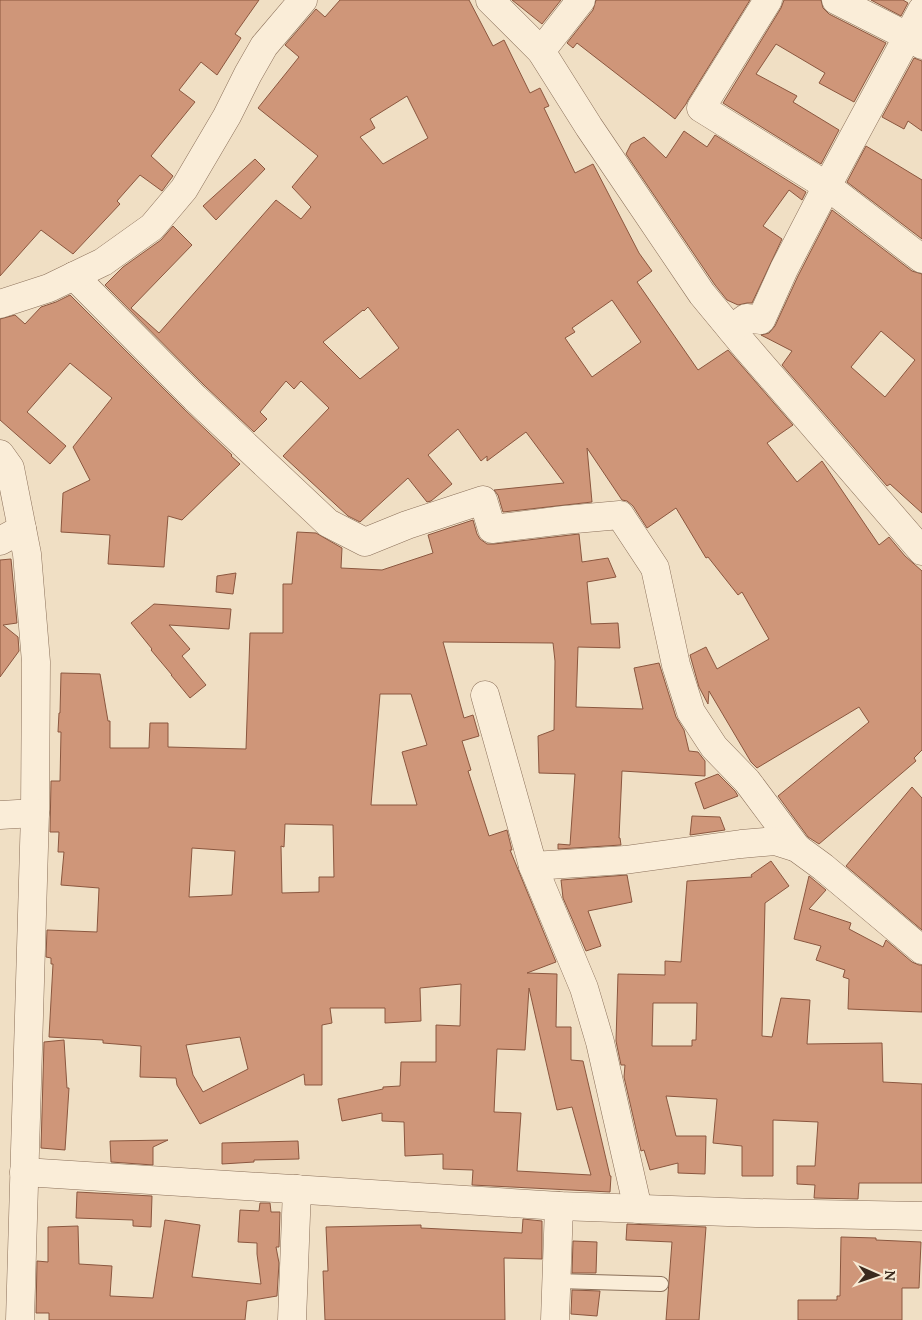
<svg xmlns="http://www.w3.org/2000/svg" width="922" height="1320" font-family="Lora,serif">
  <style>
    .building { fill: #cf9679; stroke: #8b573f; fill-rule: evenodd }
    .lines { fill: none; stroke-linecap: round; stroke-linejoin: round }
    .service-casing { stroke: #8b705a; stroke-width: 16 }
    .minor-casing { stroke: #8b705a; stroke-width: 29 }
    .service { stroke: #faedd8; stroke-width: 14 }
    .minor { stroke: #faedd8; stroke-width: 28 }
  </style>
  <rect width="100%" height="100%" fill="#f0dfc4"/>
  <!-- building -->
  <g class="building">
    <polygon points="0,0 259,0 235,34 241,38 217,75 201,62 179,90 195,102 151,156 173,176 162,191 140,175 117,201 120,204 73,254 41,230 0,276"/>
    <path d="M340,0H469L493,46L504,40L530,93L540,88L549,106L544,108L575,173L593,164L639,253L652,271L637,282L698,370L728,350L793,425L767,443L797,482L822,461L879,545L889,537L905,556L922,571V750L914,758L916,761L819,844L808,837L778,796L869,722L859,707L757,768L751,762L709,691L708,704L699,687L690,655L706,647L717,669L769,639L742,592L738,595L708,557L706,558L676,508L647,528L633,506L627,501L622,500L587,448L592,502L503,512L498,495L494,490L564,483L526,432L487,461V456L481,461L458,429L428,455L452,484L431,501L427,502L408,478L360,522L348,516L283,456L329,408L301,381L294,389L286,381L260,412L267,419L254,432L206,387L105,285L123,267L161,240L173,226L192,245L131,308L159,333L276,200L301,219L311,207L292,187L318,156L258,108L299,57L285,45L316,9L325,17ZM407,96L428,138L383,164L360,137L375,128L370,119ZM612,300L641,342L592,377L565,338L575,332L572,328ZM368,307L399,348L360,379L323,342L363,310L364,311Z"/>
    <polygon points="512,0 561,0 542,24"/>
    <polygon points="596,0 750,0 688,100 686,104 675,119 577,43 573,48 567,43 593,10"/>
    <polygon points="784,0 821,0 823,8 829,14 886,43 854,102 819,83 825,73 776,44 756,74 797,96 793,102 839,130 821,164 723,103 781,8"/>
    <polygon points="871,0 903,0 908,3 901,16"/>
    <polygon points="914,58 922,61 922,131 908,121 904,129 882,117"/>
    <polygon points="684,131 707,147 715,135 806,192 802,200 789,190 763,226 782,239 752,303 747,303 738,305 727,300 715,285 626,154 631,144 644,137 666,158"/>
    <polygon points="866,146 922,180 922,239 847,182"/>
    <polygon points="255,159 265,169 216,220 203,206"/>
    <path d="M832,210L912,271L922,274V513L890,484L887,486L782,365L792,351L761,335L769,333L775,326L798,276ZM881,331L915,360L885,397L851,367Z"/>
    <polygon points="70,295 184,409 232,455 231,456 240,464 182,520 168,516 164,567 108,564 110,535 61,532 63,493 90,480 73,447 112,398 70,363 27,412 66,446 50,464 0,420 0,319 15,315 25,324 41,307 56,302"/>
    <path d="M473,520L477,534L480,539L487,544H494L579,534L582,562L608,558L616,577L587,582L591,624L618,623L620,648L578,647L576,707L643,709L634,668L659,663L676,717L684,730L689,751L698,752L705,761V776L622,771L619,838H620L621,845L558,849V844L570,845L575,774L539,773L538,736L554,730L555,661L553,643L443,642L464,718L473,715L479,736L462,741L471,770L468,771L489,836L507,830L512,850H510L556,962L527,973L557,974L556,1027H571V1060L583,1061L610,1176H611L610,1192L472,1185L473,1170L443,1169V1154L405,1156L404,1122L382,1121V1113L342,1121L338,1099L383,1089V1087L400,1086L401,1062H436V1025L460,1026L461,984L420,988L421,1021L385,1023V1008H330L332,1023L322,1025V1085H305L304,1074L200,1124L177,1085L176,1078L140,1077L141,1046L103,1043V1040L49,1037L53,964H51V958L46,957L47,930L97,932L99,888L61,885L64,852H58L59,832H50L51,781H60L61,732H58L59,713H60L61,673L100,674L108,721H110V748H149L150,723H168V747L246,749L250,633H283V584H292L297,532L316,533L342,548L341,568L382,570L433,553L428,535ZM380,694H411L427,745L402,752L417,805H371ZM285,824L333,825L334,877H319V892L282,893L281,846L284,847ZM192,848L235,851L232,895L189,897ZM529,988L557,1110L572,1107L591,1175L517,1171L521,1113L494,1112L497,1049L525,1050ZM240,1037L248,1069L203,1092L193,1075L186,1045Z"/>
    <polygon points="11,559 17,623 3,625 18,637 19,651 0,677 0,560"/>
    <polygon points="236,573 233,594 216,592 217,576"/>
    <polygon points="154,604 231,609 229,629 169,625 190,649 182,656 206,685 190,698 171,675 172,675 151,650 152,649 131,623"/>
    <polygon points="718,774 735,791 738,796 704,809 695,783"/>
    <polygon points="912,787 922,798 922,930 846,866"/>
    <polygon points="692,816 720,817 725,830 690,835"/>
    <path d="M771,861L789,886L765,903L762,1036L772,1037L781,998L810,1000L807,1044L882,1043L883,1082L922,1084V1183H859L858,1199L814,1198L815,1185L797,1184V1166H815L818,1122L773,1120V1176H742V1146L713,1143L717,1099L666,1096L676,1136H706L705,1174L678,1173V1163L650,1170L644,1150L641,1151L624,1077L625,1065H621L616,1041L618,974L665,975V961L681,962L687,881L752,877L751,875ZM653,1003H697L696,1040H692V1046H652Z"/>
    <polygon points="627,875 632,902 588,911 601,946 586,951 563,898 561,880"/>
    <polygon points="809,876 826,890 809,909 851,923 849,929 883,947 886,940 912,962 919,965 922,965 922,1012 848,1009 849,979 843,977 845,970 816,960 821,946 794,939"/>
    <polygon points="64,1040 67,1088 69,1088 65,1150 41,1148 44,1042"/>
    <polygon points="168,1140 153,1147 153,1165 111,1162 110,1141"/>
    <polygon points="298,1141 299,1159 254,1160 254,1162 222,1164 222,1143"/>
    <polygon points="77,1192 152,1196 151,1227 133,1226 133,1220 76,1218"/>
    <polygon points="260,1203 270,1203 271,1212 280,1212 279,1247 276,1247 279,1263 277,1296 247,1301 245,1320 49,1320 49,1313 36,1313 37,1261 48,1262 48,1227 78,1226 79,1264 112,1266 110,1296 153,1298 165,1220 200,1225 192,1277 261,1284 257,1254 257,1243 238,1242 240,1210 259,1211"/>
    <polygon points="523,1219 542,1221 542,1259 504,1258 505,1320 325,1320 323,1271 328,1271 326,1227 421,1225 421,1228 522,1233"/>
    <polygon points="627,1224 706,1227 699,1320 666,1320 672,1242 626,1240"/>
    <polygon points="841,1237 876,1238 876,1240 921,1242 919,1288 902,1288 902,1320 798,1320 798,1300 837,1300 837,1296 840,1296"/>
    <polygon points="573,1241 597,1242 596,1273 572,1273"/>
    <polygon points="572,1290 600,1291 597,1316 571,1314"/>
  </g>
  <g class="lines">
    <!-- service casing -->
    <g class="service-casing">
      <polyline id="service" points="557,1281 661,1284"/>
    </g>
    <!-- minor casing -->
    <g class="minor-casing">
      <g id="minor">
        <polyline points="490,0 541,51 589,127 702,294 745,346 922,551"/>
        <polyline points="768,0 701,108 827,186 922,259"/>
        <polyline points="836,0 907,36 922,45"/>
        <polyline points="541,51 581,0"/>
        <polyline points="74,276 195,398 328,523 365,542 407,525 483,500 492,529 564,520 620,515 655,568 676,665 691,712 714,747 747,781 797,848"/>
        <polyline points="0,304 49,288 103,262 152,227 184,189 227,116 248,74 264,46 303,0"/>
        <polyline points="731,329 746,318 761,320 784,269 827,186 922,10"/>
        <polyline points="0,454 10,468 27,554 36,662 35,813 20,1320"/>
        <polyline points="0,541 22,529"/>
        <polyline points="485,695 533,866 584,988 600,1042 638,1209"/>
        <polyline points="0,815 35,813"/>
        <polyline points="533,866 625,860 741,844 775,841 797,848 823,867 922,950"/>
        <polyline points="24,1172 559,1206 756,1213 922,1216"/>
        <polyline points="292,1320 297,1189"/>
        <polyline points="555,1320 559,1206"/>
      </g>
    </g>
    <!-- service -->
    <use href="#service" class="service"/>
    <!-- minor -->
    <use href="#minor" class="minor"/>
  </g>
  <!-- north arrow -->
  <g transform="translate(877 1275) rotate(92)" stroke="#f7ead4" stroke-width="4" paint-order="stroke">
  <path d="M0-4L9 19L0 12L-9 19Z" fill="#3b2a1e"/>
  <text y="-8" font-size="14" font-weight="bold" text-anchor="middle" fill="#3b2a1e">N</text>
  </g>
</svg>
